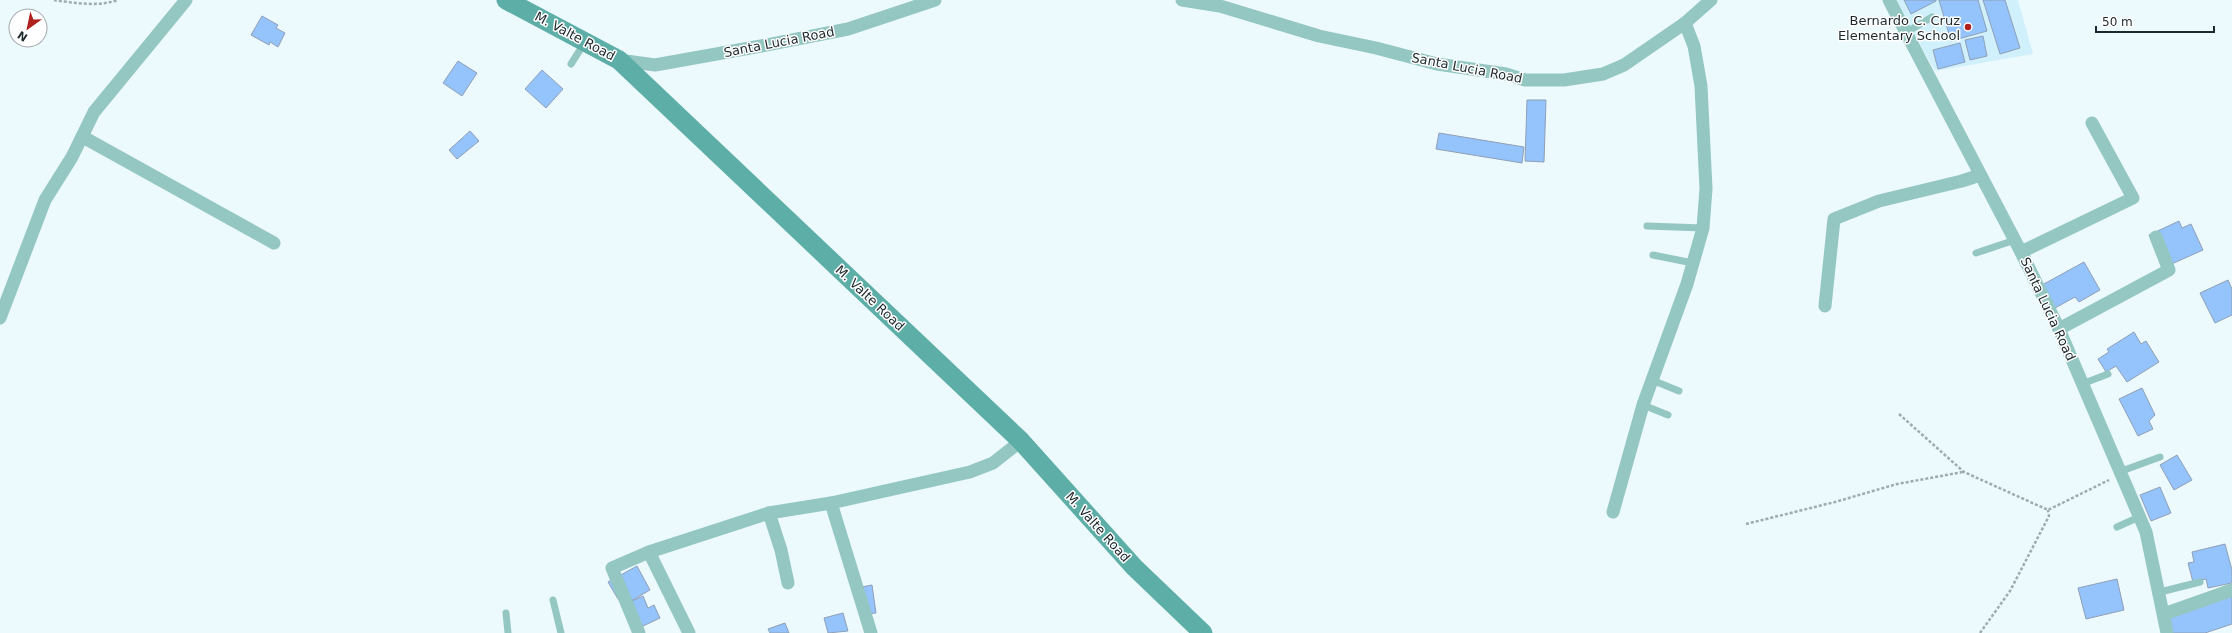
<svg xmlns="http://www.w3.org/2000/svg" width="2232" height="633" font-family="'DejaVu Sans',sans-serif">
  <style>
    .built { fill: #d0f0fc }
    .building { fill: #95c3fc; stroke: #8fa0b5 }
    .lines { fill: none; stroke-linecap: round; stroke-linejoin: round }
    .path { stroke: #9eabaf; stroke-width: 2.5; stroke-dasharray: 3 2; stroke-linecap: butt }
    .service { stroke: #94c7c1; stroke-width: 7 }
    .minor { stroke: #94c7c1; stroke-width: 13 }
    .secondary { stroke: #5daea7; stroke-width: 19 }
    .poi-dot { fill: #b0201c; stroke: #fff; stroke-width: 1.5 }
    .labels { text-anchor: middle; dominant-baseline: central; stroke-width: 3; stroke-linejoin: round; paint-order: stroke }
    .poi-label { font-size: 13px; fill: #1c282c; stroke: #fff; text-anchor: end }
    .street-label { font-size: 13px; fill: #1c282c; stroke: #fff }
  </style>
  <rect width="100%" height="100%" fill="#ecf9fd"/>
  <!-- built -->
  <polygon class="built" points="1895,0 2018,0 2033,54 1935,71"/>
  <!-- building -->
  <g class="building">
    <polygon points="1904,0 1936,0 1936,1 1911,14"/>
    <polygon points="1939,0 1978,0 1987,31 1951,41"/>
    <polygon points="1983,0 2005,0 2020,48 2000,54"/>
    <polygon points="262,16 278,25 276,28 285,33 278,47 270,42 269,45 251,35"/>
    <polygon points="1983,36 1987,56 1970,60 1965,40"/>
    <polygon points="1960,43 1965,62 1938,69 1933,50"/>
    <polygon points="458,61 477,73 462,96 443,83"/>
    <polygon points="542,70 563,89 546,108 525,89"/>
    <polygon points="1527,100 1546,100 1544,162 1525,161"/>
    <polygon points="470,131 479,141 457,159 449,150"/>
    <polygon points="1439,133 1524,147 1522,163 1436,149"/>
    <polygon points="2179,221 2182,228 2191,224 2203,250 2165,267 2149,235"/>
    <polygon points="2084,262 2100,290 2079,302 2075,297 2055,308 2042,285"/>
    <polygon points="2228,280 2232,289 2232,315 2215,323 2200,293"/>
    <polygon points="2134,332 2141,344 2146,341 2159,362 2127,382 2116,366 2106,372 2098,359 2109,352 2107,349"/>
    <polygon points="2142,388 2155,415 2149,421 2153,429 2138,436 2119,399"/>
    <polygon points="2177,455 2192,480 2174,490 2160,465"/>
    <polygon points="2160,487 2171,513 2151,521 2140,495"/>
    <polygon points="2225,544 2232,570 2232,583 2208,588 2206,579 2193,582 2188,563 2194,562 2192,552"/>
    <polygon points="637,566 650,590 631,601 618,599 608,582"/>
    <polygon points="2117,579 2124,610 2086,619 2078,588"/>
    <polygon points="872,585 876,613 860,615 856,588"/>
    <polygon points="643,596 648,608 654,605 660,618 641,627 630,602"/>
    <polygon points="2232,596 2232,624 2205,633 2170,633 2168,618"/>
    <polygon points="843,613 848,631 828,633 824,618"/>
    <polygon points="785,623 789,633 770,633 768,629"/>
  </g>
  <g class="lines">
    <!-- path -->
    <g class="path">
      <path d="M54,0C74,3 99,7 118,0"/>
      <polyline points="1899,414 1964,472 2048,510 2109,480"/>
      <polyline points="1746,524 1835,502 1897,484 1963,472"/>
      <polyline points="1980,633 2010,591 2049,516 2048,510"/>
    </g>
    <!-- service -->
    <g class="service">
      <polyline points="1907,32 1932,17"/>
      <polyline points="571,64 585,42"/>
      <polyline points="1647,226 1703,228"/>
      <polyline points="1976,253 2015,240"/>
      <polyline points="1653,255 1693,263"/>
      <polyline points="1652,380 1679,391"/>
      <polyline points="2082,384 2108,374"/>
      <polyline points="1643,405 1668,415"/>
      <polyline points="2119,472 2160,457"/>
      <polyline points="2117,527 2139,517"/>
      <polyline points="2160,592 2200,582"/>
      <polyline points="553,600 561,633"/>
      <polyline points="506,613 508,633"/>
    </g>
    <!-- minor -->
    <g class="minor">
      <polyline points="1182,0 1220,6 1319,36 1376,48 1437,64 1506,74 1525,80 1564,80 1603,74 1624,65 1685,23 1711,0"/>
      <polyline points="1889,0 2021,252 2059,329 2146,532 2167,633"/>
      <polyline points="619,60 655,65 761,46 848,29 935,0"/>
      <polyline points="83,137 274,243"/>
      <polyline points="2021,252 2133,198 2092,123"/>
      <polyline points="1825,306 1834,219 1879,201 1962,181 1980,175"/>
      <polyline points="0,318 45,200 72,157 94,112 186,0"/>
      <polyline points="2059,329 2169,270 2156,237"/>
      <polyline points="831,503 871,633"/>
      <polyline points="1613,512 1643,405 1687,284 1703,228 1706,189 1701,86 1694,46 1685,23"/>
      <polyline points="769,513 781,550 788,583"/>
      <polyline points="2164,614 2232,590"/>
      <polyline points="639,633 612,568 649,552"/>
      <polyline points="689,633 649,552 769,513 831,503 970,472 993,463 1021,441"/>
    </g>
    <!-- secondary -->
    <polyline class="secondary" points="506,0 619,60 1021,441 1134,567 1203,633"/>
  </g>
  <!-- markers -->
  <circle class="poi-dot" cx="1968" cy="27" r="4"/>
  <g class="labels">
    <!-- poi labels -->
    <g class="poi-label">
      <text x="1960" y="20">Bernardo C. Cruz<tspan x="1960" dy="15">Elementary School</tspan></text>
    </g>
    <!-- street labels -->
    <g class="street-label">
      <text transform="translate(575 36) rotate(28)">M. Valte Road</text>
      <text transform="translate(779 42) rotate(-11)">Santa Lucia Road</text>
      <text transform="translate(1467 68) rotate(11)">Santa Lucia Road</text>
      <text transform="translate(870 298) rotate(43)">M. Valte Road</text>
      <text transform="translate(2048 309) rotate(65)">Santa Lucia Road</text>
      <text transform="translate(1098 527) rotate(48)">M. Valte Road</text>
    </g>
  </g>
  <!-- north arrow -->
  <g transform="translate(28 28) rotate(213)"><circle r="19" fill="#ffffff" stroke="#a4a9ab"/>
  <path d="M0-3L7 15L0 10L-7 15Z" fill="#b0201c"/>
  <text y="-6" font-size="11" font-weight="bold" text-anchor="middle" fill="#1c282c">N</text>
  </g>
  <!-- scale -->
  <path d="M2096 26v6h118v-6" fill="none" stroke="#1c282c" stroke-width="2"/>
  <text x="2102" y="26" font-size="12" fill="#1c282c" stroke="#ffffff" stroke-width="3" paint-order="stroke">50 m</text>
</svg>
